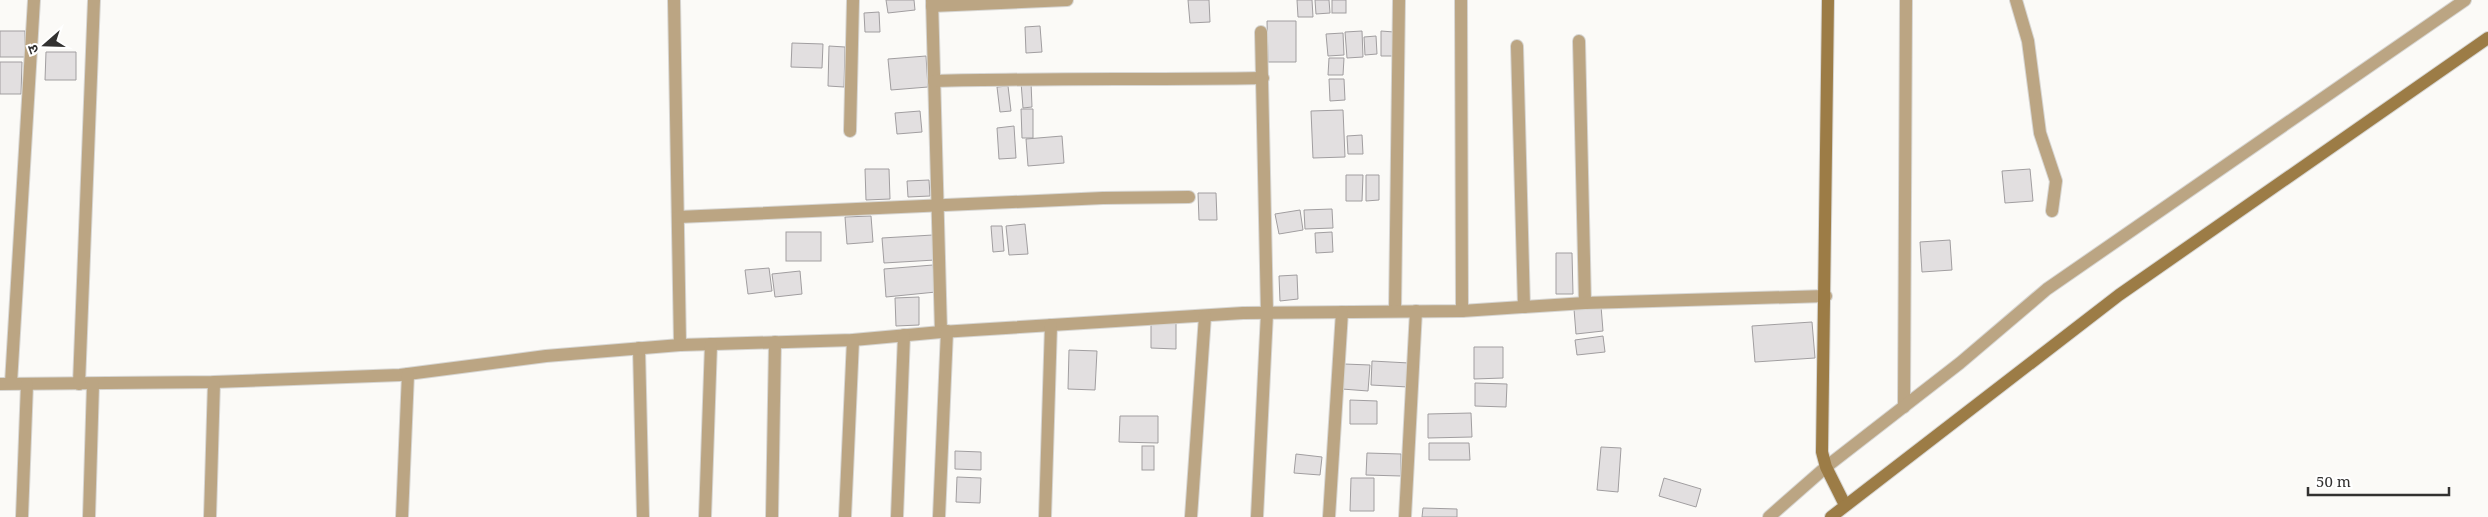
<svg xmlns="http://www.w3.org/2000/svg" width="2488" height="517" font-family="'Noto Serif','Noto Sans Devanagari',serif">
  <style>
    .building { fill: #e2dfe0; stroke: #a19ea0 }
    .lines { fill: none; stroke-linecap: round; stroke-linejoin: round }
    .street-casing { stroke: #d7d6d3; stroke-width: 14 }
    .secondary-casing { stroke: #d7d6d3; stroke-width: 14 }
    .street { stroke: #bba583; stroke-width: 12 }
    .secondary { stroke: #9c7c46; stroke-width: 12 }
  </style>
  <rect width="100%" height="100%" fill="#fbfaf7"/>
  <!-- building -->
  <g class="building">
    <polygon points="886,0 914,0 915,10 888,13"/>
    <polygon points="1188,0 1209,0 1210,22 1190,23"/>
    <polygon points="1297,0 1312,0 1313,17 1298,17"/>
    <polygon points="1315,0 1329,0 1330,13 1316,14"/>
    <rect x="1332" y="0" width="14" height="13"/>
    <polygon points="879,12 880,32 865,32 864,13"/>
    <polygon points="1267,21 1296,21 1296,62 1268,62"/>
    <polygon points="1040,26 1042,52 1026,53 1025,27"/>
    <rect x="0" y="31" width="25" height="26"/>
    <polygon points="1362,31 1363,57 1347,58 1345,32"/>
    <polygon points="1381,31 1394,32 1394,56 1381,56"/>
    <polygon points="1343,33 1344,55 1328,56 1326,34"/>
    <polygon points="1376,36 1377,54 1365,55 1364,37"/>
    <polygon points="792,43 823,44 822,68 791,67"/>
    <polygon points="829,46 845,47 844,87 828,86"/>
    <polygon points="46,52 76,52 76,80 45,80"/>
    <polygon points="926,56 928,87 891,90 888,59"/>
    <polygon points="1329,58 1344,58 1343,75 1328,75"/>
    <polygon points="0,62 22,62 21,94 0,94"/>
    <polygon points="1329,79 1344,79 1345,100 1330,101"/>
    <polygon points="1021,82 1031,82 1032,107 1023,108"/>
    <polygon points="1008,86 1011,111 1000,112 997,87"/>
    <polygon points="1021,109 1033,109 1033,138 1022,138"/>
    <polygon points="1343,110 1345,157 1313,158 1311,111"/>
    <polygon points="920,111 922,132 897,134 895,113"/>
    <polygon points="1014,126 1016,158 999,159 997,128"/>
    <polygon points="1362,135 1363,154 1348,154 1347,136"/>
    <polygon points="1062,136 1064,163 1028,166 1026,139"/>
    <polygon points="865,169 889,169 890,199 866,200"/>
    <polygon points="2030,169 2033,201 2005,203 2002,171"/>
    <polygon points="1346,175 1363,175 1362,201 1346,201"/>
    <polygon points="1366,175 1379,175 1379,200 1366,201"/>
    <polygon points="929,180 930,196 908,197 907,181"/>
    <polygon points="1198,193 1216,193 1217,220 1199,220"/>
    <polygon points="1332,209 1333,228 1305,229 1304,210"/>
    <polygon points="1300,210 1303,230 1279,234 1275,214"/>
    <polygon points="871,216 873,242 847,244 845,217"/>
    <polygon points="1025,224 1028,254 1009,255 1006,226"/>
    <polygon points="991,226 1002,226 1004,251 993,252"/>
    <rect x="786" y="232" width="35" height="29"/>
    <polygon points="1332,232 1333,252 1316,253 1315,233"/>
    <polygon points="933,235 935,260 884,263 882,238"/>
    <polygon points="1950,240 1952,270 1922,272 1920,242"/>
    <polygon points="1556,253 1572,253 1573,294 1556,294"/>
    <polygon points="933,265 936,292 886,297 884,269"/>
    <polygon points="769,268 772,291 748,294 745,270"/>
    <polygon points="800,271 802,294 775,297 772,274"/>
    <polygon points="1297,275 1298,299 1280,301 1279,276"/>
    <polygon points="919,297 919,325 896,326 895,298"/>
    <polygon points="1601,306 1603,331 1576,334 1574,309"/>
    <polygon points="1151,321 1176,321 1176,349 1151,348"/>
    <polygon points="1812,322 1815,358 1755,362 1752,326"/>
    <polygon points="1603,336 1605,352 1577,355 1575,340"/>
    <polygon points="1474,347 1503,347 1503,378 1474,379"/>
    <polygon points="1069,350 1097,351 1095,390 1068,389"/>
    <polygon points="1372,361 1409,363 1408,387 1371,385"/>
    <polygon points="1344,364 1370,365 1368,391 1342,389"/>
    <polygon points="1475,383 1507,384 1506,407 1475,406"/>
    <polygon points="1350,400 1377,401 1377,424 1350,424"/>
    <polygon points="1471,413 1472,437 1428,438 1428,414"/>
    <polygon points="1120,416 1158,416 1158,443 1119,442"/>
    <polygon points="1429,443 1469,443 1470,460 1429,460"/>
    <rect x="1142" y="446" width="12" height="24"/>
    <polygon points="1601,447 1621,448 1618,492 1597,490"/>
    <polygon points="955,451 981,452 981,470 955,469"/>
    <polygon points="1367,453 1401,454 1401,476 1366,475"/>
    <polygon points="1296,454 1322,457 1320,475 1294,473"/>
    <polygon points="957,477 981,478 980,503 956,502"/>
    <polygon points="1351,478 1374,478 1374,511 1350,511"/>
    <polygon points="1664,478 1701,489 1696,507 1659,496"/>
    <polygon points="1423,508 1457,509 1457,517 1422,517"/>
  </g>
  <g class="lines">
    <!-- street casing -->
    <g class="street-casing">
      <g id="street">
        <polyline points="674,0 680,345"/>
        <polyline points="932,0 941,332"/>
        <polyline points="1461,0 1462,311"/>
        <polyline points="2016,0 2028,41 2040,133 2056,181 2052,211"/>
        <polyline points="932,6 1067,0"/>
        <polyline points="1579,41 1585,303"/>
        <polyline points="1517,46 1524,307"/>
        <path d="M934,81C1044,78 1153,80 1263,78"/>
        <polyline points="850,131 853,0"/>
        <polyline points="678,217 1103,198 1189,197"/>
        <polyline points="1395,311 1399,0"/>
        <polyline points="639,348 643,517"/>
        <polyline points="11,383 34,0"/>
        <polyline points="0,384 214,382 400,375 546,356 680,345 853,340 941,332 1243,313 1462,311 1585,303 1826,296"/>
        <polyline points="79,384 94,0"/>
        <polyline points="1904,407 1906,0"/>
        <polyline points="22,517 27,384"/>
        <polyline points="89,517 93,384"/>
        <polyline points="210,517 214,382"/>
        <polyline points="402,517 408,374"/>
        <polyline points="705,517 711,344"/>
        <polyline points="772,517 775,342"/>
        <polyline points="845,517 853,340"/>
        <polyline points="897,517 904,335"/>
        <polyline points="939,517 947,331"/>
        <polyline points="1045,517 1051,325"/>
        <polyline points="1191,517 1205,316"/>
        <polyline points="1257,517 1267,313 1261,32"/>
        <polyline points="1329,517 1342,312"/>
        <polyline points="1405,517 1416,311"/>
        <polyline points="1769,517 1826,467 1960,363 2047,289 2465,0"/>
      </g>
    </g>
    <!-- secondary casing -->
    <g class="secondary-casing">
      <g id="secondary">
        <polyline points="1828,0 1822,452 1826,467 1845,505"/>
        <polyline points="1831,517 2119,295 2488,38"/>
      </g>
    </g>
    <!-- street -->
    <use href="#street" class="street"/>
    <!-- secondary -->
    <use href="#secondary" class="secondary"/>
  </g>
  <!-- north arrow -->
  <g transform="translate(45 45) rotate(250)" stroke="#ffffff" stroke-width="4" paint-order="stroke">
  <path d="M0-4L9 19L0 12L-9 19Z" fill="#323130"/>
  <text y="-8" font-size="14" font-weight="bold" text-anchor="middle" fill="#323130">उ</text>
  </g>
  <!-- scale -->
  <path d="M2308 487v8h141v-8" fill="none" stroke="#323130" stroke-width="2.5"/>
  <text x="2316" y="487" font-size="15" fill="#323130" stroke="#ffffff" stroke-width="4" paint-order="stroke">50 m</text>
</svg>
